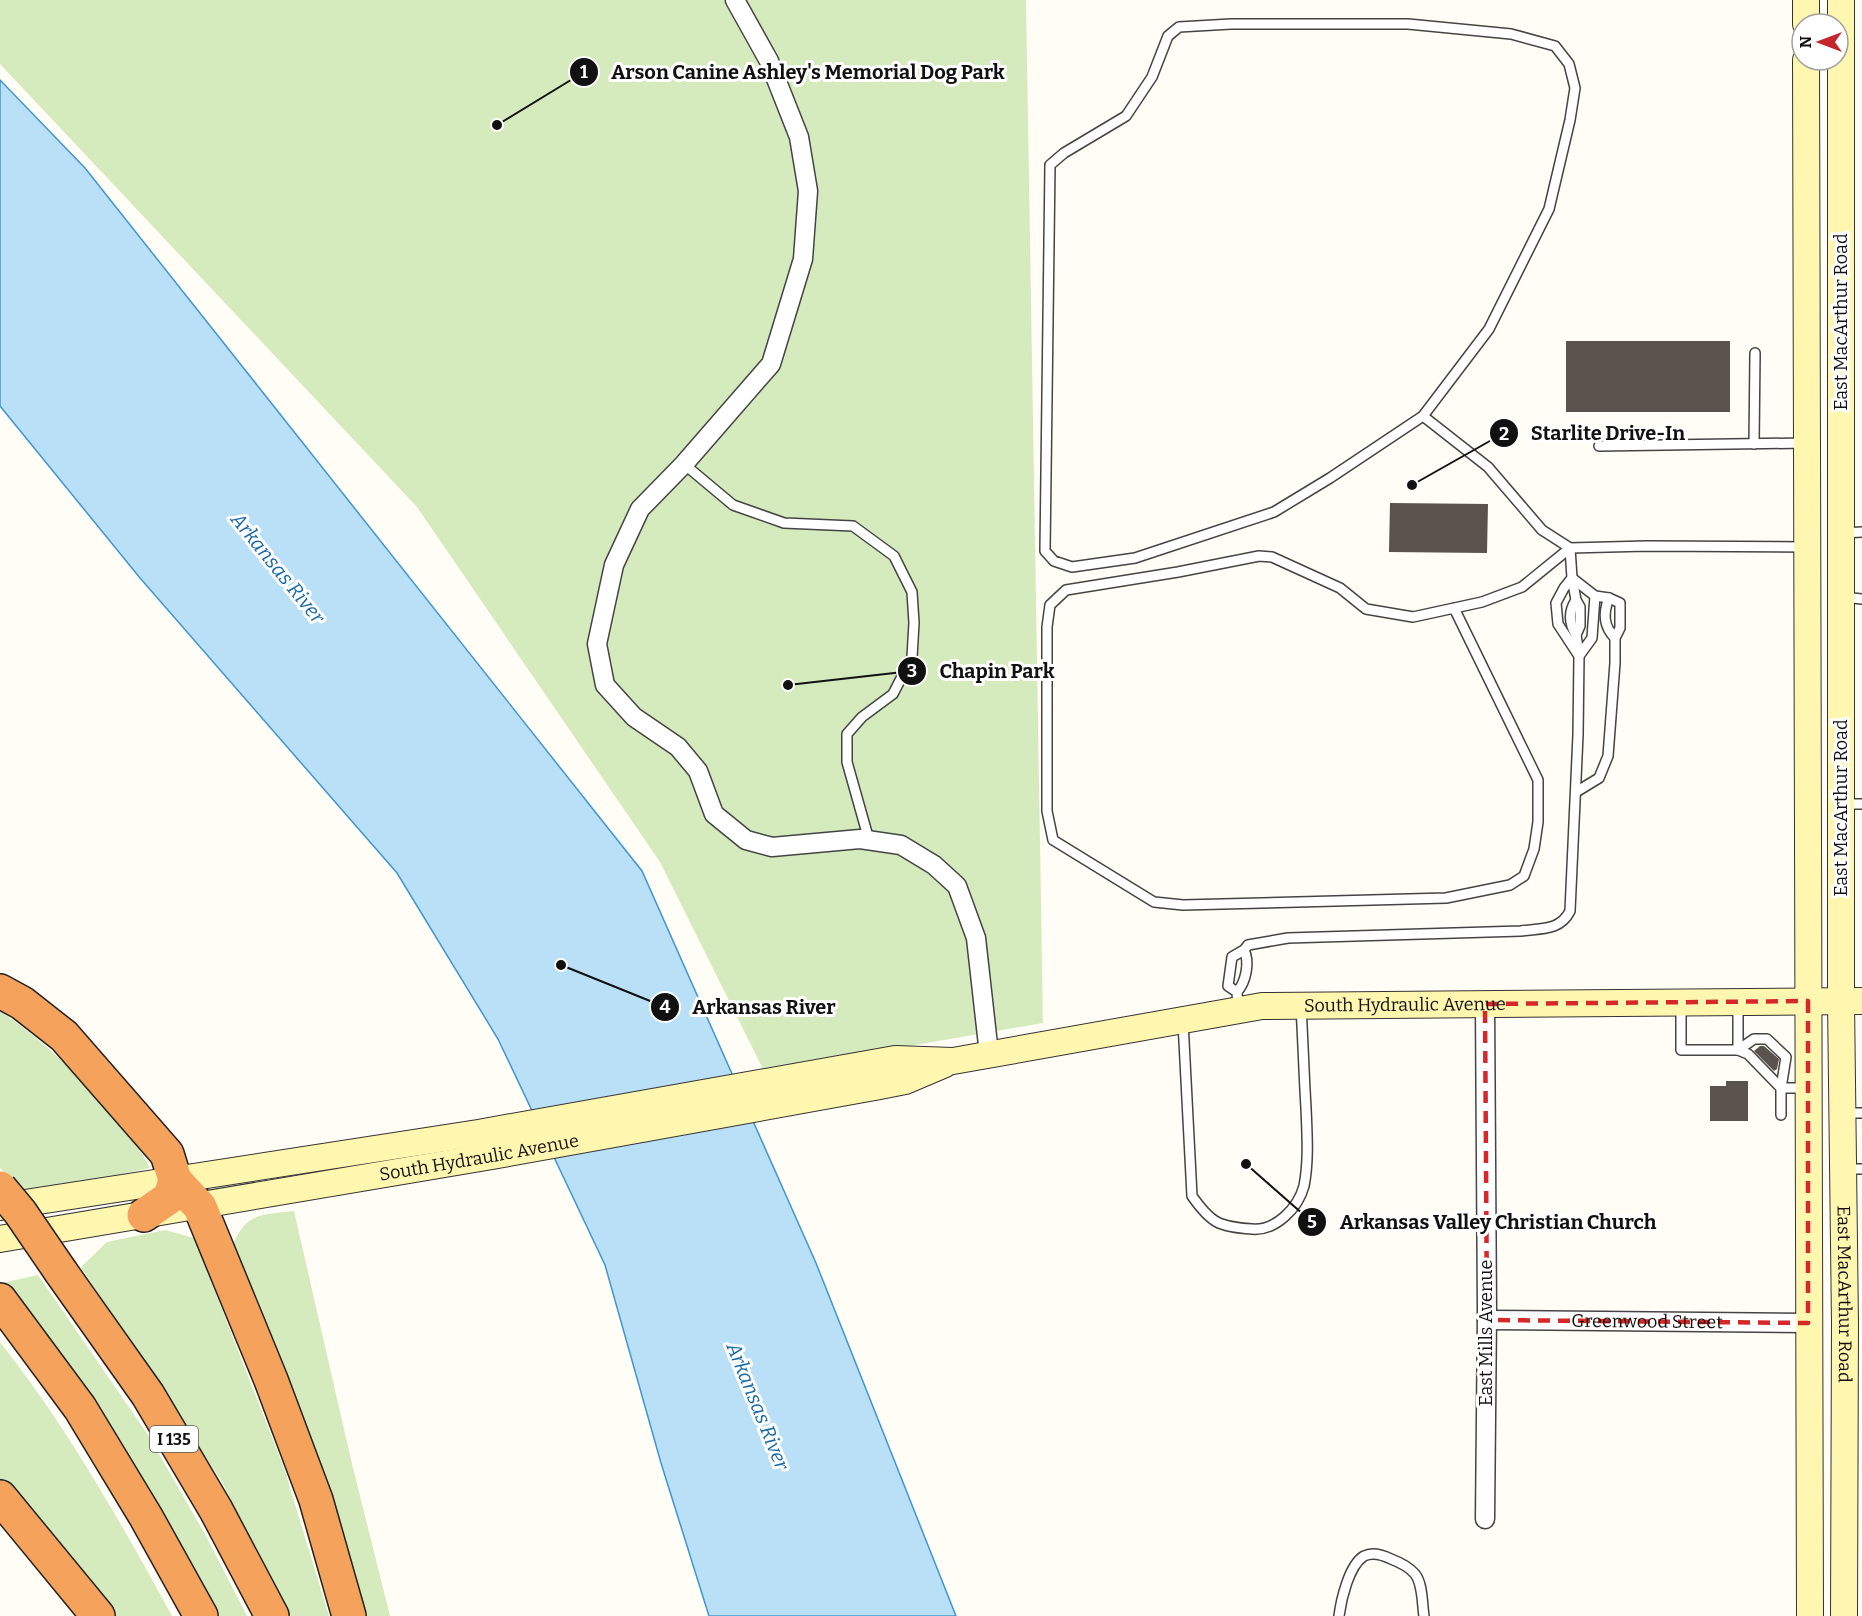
<svg xmlns="http://www.w3.org/2000/svg" width="1862" height="1616" font-family="Bitter,serif">
  <style>
    .green { fill: #d5ebbd }
    .water { fill: #b9e0f7; stroke: #3f96cf; stroke-width: 1.5 }
    .building { fill: #5a524d }
    .lines { fill: none; stroke-linecap: round; stroke-linejoin: round }
    .lane-casing { stroke: #444; stroke-width: 12 }
    .street-casing { stroke: #444; stroke-width: 21 }
    .secondary-casing { stroke: #333; stroke-width: 28 }
    .highway-casing { stroke: #222; stroke-width: 36 }
    .lane { stroke: #fff; stroke-width: 9 }
    .street { stroke: #fff; stroke-width: 18 }
    .secondary { stroke: #fff6b0; stroke-width: 26 }
    .highway { stroke: #f5a25d; stroke-width: 33 }
    .highway-bridge-casing { stroke: #222; stroke-width: 36; stroke-linecap: butt }
    .highway-bridge { stroke: #f5a25d; stroke-width: 33 }
    .marked { fill: none; stroke: #d62828; stroke-width: 4.5; stroke-dasharray: 12 8; stroke-linejoin: round }
    .labels { text-anchor: middle; dominant-baseline: central; stroke-width: 6; stroke-linejoin: round; paint-order: stroke }
    .shield { fill: #fff; stroke: #585858; stroke-width: 1.5 }
    .shield-label { font-size: 16px; font-weight: bold; fill: #111 }
    .street-label { font-size: 18px; fill: #111; stroke: #fff }
    .water-label { font-size: 20px; font-style: italic; fill: #1768a6; stroke: #fff }
    .leader { fill: none; stroke: #111; stroke-width: 2 }
    .callout-dot { fill: #111; stroke: #fff; stroke-width: 2 }
    .mark-label { font-size: 18px; text-anchor: middle; font-weight: bold; fill: #fff }
    .callout-label { font-size: 20px; text-anchor: middle; font-weight: bold; fill: #111; stroke: #fff; stroke-width: 6; stroke-linejoin: round; paint-order: stroke }
  </style>
  <rect width="100%" height="100%" fill="#fffdf5"/>
  <!-- green -->
  <g class="green">
    <polygon points="0,0 1026,0 1043,1023 764,1071 660,862 417,507 0,64"/>
    <path d="M0,1011C45,1041 85,1081 118,1123C130,1137 142,1151 150,1168L25,1195L0,1168Z"/>
    <path d="M294,1211L352,1464L390,1616H359L232,1247C246,1212 260,1215 294,1211Z"/>
    <polygon points="165,1230 194,1238 284,1468 329,1616 288,1616 222,1482 81,1267 107,1242"/>
    <polygon points="38,1275 148,1435 206,1536 247,1616 212,1616 20,1306 2,1283"/>
    <path d="M0,1342C67,1427 120,1521 172,1616H107L0,1485Z"/>
  </g>
  <!-- water -->
  <polygon class="water" points="0,80 85,168 642,871 816,1263 956,1616 709,1616 661,1463 605,1265 498,1039 397,873 140,578 0,406"/>
  <!-- building -->
  <g class="building">
    <rect x="1566" y="341" width="164" height="71"/>
    <polygon points="1390,503 1488,504 1487,553 1389,552"/>
    <polygon points="1760,1046 1764,1046 1779,1059 1777,1069 1774,1071 1754,1051"/>
    <polygon points="1726,1081 1748,1081 1748,1121 1710,1121 1710,1086 1726,1086"/>
  </g>
  <g class="lines">
    <!-- lane casing -->
    <g class="lane-casing">
      <g id="lane">
        <polygon points="1231,24 1408,24 1511,34 1555,46 1569,64 1575,88 1570,120 1549,209 1489,329 1423,416 1330,478 1274,512 1135,558 1072,567 1054,561 1045,551 1050,165 1064,153 1126,116 1152,77 1168,36 1179,27"/>
        <polyline points="1423,416 1488,467 1542,530 1570,548 1647,546 1806,547"/>
        <polyline points="1754,444 1755,353"/>
        <polyline points="1599,446 1804,443"/>
        <polyline points="684,464 733,505 784,523 853,526 894,556 912,592 914,623 912,657 893,694 862,717 847,734 847,762 869,840"/>
        <polyline points="1843,533 1862,532"/>
        <polyline points="1572,578 1595,596 1592,638 1579,656"/>
        <polyline points="1572,578 1576,600 1580,607 1580,626 1576,635 1579,654"/>
        <polyline points="1843,597 1862,599"/>
        <path d="M1609,598C1603,613 1603,626 1615,638"/>
        <path d="M1576,600C1568,612 1569,623 1576,635"/>
        <polyline points="1454,608 1538,780 1538,822 1534,849 1524,876 1510,885 1446,898 1183,905 1154,902 1053,840 1047,811 1047,627 1050,605 1066,590 1178,572 1259,556 1272,557 1340,588 1366,609 1413,617 1482,602 1522,587 1570,548"/>
        <polyline points="1576,792 1599,778 1608,756 1615,663 1615,638 1620,628 1620,603 1609,598 1595,596"/>
        <polyline points="1844,804 1862,804"/>
        <path d="M1237,992C1246,982 1250,962 1244,950"/>
        <polyline points="1681,1004 1681,1050 1738,1050 1738,1002"/>
        <path d="M1238,1008L1237,992L1228,986L1232,957L1244,950L1248,945L1288,938L1521,931C1541,928 1560,931 1570,911L1578,735L1579,656L1558,624L1556,603L1564,588L1572,578L1570,548"/>
        <path d="M1183,1022L1192,1196C1211,1223 1219,1227 1252,1229C1276,1231 1298,1208 1304,1186C1309,1160 1307,1134 1306,1108C1304,1075 1303,1041 1301,1007"/>
        <polygon points="1754,1039 1767,1039 1786,1057 1781,1088 1748,1054 1738,1050"/>
        <polyline points="1845,1113 1862,1113"/>
        <polyline points="1781,1115 1781,1088 1806,1088"/>
        <polyline points="1845,1169 1862,1169"/>
        <path d="M1339,1616C1341,1600 1349,1565 1364,1556C1372,1552 1383,1555 1391,1559C1399,1562 1410,1568 1415,1574C1423,1584 1422,1604 1424,1616"/>
      </g>
    </g>
    <!-- street casing -->
    <g class="street-casing">
      <g id="street">
        <polyline points="735,0 769,61 799,137 808,191 803,259 771,364 684,464 640,509 614,565 597,644 605,685 634,717 678,747 698,771 714,814 746,840 772,847 860,839 901,845 934,865 957,886 976,938 989,1054"/>
        <polyline points="1485,1004 1487,1314 1485,1519"/>
        <path id="s1" d="M1487,1320L1808,1323"/>
      </g>
    </g>
    <!-- secondary casing -->
    <g class="secondary-casing">
      <g id="secondary">
        <polyline points="1806,0 1806,24"/>
        <path id="s2" d="M1841,0V1001L1845,1324L1844,1616"/>
        <polyline points="1806,60 1810,1616"/>
        <path id="s3" d="M0,1207L478,1133L895,1059L953,1061L1262,1006L1862,1001"/>
        <path id="s4" d="M0,1239L492,1156L880,1086L905,1081L945,1064"/>
      </g>
    </g>
    <!-- highway casing -->
    <g class="highway-casing">
      <g id="highway">
        <polyline points="0,991 22,1003 64,1036 167,1154 175,1180 200,1207 271,1380 316,1500 349,1616"/>
        <polyline points="144,1215 170,1197 175,1180"/>
        <polyline points="61,1272 148,1395 216,1510 272,1616"/>
        <polyline points="0,1300 80,1408 146,1517 201,1616"/>
        <polyline points="0,1497 98,1616"/>
      </g>
    </g>
    <!-- lane -->
    <use href="#lane" class="lane"/>
    <!-- street -->
    <use href="#street" class="street"/>
    <!-- secondary -->
    <use href="#secondary" class="secondary"/>
    <!-- highway -->
    <use href="#highway" class="highway"/>
    <!-- highway-bridge casing -->
    <g class="highway-bridge-casing">
      <polyline id="highway-bridge" points="0,1188 20,1212 61,1272"/>
    </g>
    <!-- highway-bridge -->
    <use href="#highway-bridge" class="highway-bridge"/>
  </g>
  <!-- marked area -->
  <path class="marked" d="M1808,1001V1323L1487,1320L1485,1004Z"/>
  <g class="labels">
    <!-- shield labels -->
    <rect class="shield" x="150" y="1426" width="48" height="26" rx="4.5"/>
    <g class="shield-label">
      <text x="174" y="1439">I 135</text>
    </g>
    <!-- street labels -->
    <g class="street-label">
      <text transform="translate(1841 322) rotate(-90)">East MacArthur Road</text>
      <text transform="translate(1841 808) rotate(-90)">East MacArthur Road</text>
      <text stroke="none"><textPath href="#s3" startOffset="1422">South Hydraulic Avenue</textPath></text>
      <text stroke="none"><textPath href="#s4" startOffset="486">South Hydraulic Avenue</textPath></text>
      <text stroke="none"><textPath href="#s2" startOffset="1294">East MacArthur Road</textPath></text>
      <text stroke="none"><textPath href="#s1" startOffset="160">Greenwood Street</textPath></text>
      <text transform="translate(1486 1333) rotate(-90)">East Mills Avenue</text>
    </g>
    <!-- water labels -->
    <g class="water-label">
      <text transform="translate(278 568) rotate(51)">Arkansas River</text>
      <text transform="translate(758 1406) rotate(68)">Arkansas River</text>
    </g>
  </g>
  <!-- callouts -->
  <path class="leader" d="M497 125L584 72M1412 485L1504 433M788 685L912 671M561 965L665 1007M1246 1164L1312 1222"/>
  <g class="callout-dot">
    <circle cx="497" cy="125" r="6"/>
    <circle cx="1412" cy="485" r="6"/>
    <circle cx="788" cy="685" r="6"/>
    <circle cx="561" cy="965" r="6"/>
    <circle cx="1246" cy="1164" r="6"/>
    <circle cx="584" cy="72" r="15"/>
    <circle cx="1504" cy="433" r="15"/>
    <circle cx="912" cy="671" r="15"/>
    <circle cx="665" cy="1007" r="15"/>
    <circle cx="1312" cy="1222" r="15"/>
  </g>
  <g class="mark-label">
    <text x="584" y="78">1</text>
    <text x="1504" y="440">2</text>
    <text x="912" y="677">3</text>
    <text x="665" y="1013">4</text>
    <text x="1312" y="1228">5</text>
  </g>
  <g class="callout-label">
    <text x="808" y="79">Arson Canine Ashley's Memorial Dog Park</text>
    <text x="1608" y="440">Starlite Drive-In</text>
    <text x="997" y="678">Chapin Park</text>
    <text x="764" y="1014">Arkansas River</text>
    <text x="1498" y="1229">Arkansas Valley Christian Church</text>
  </g>
  <!-- north arrow -->
  <g transform="translate(1820 42) rotate(270)"><circle r="28" fill="#ffffff" stroke="#a0a0a0" stroke-width="1.5"/>
  <path d="M0-4.5L10 22L0 15L-10 22Z" fill="#c4262e"/>
  <text y="-9" font-size="16" font-weight="bold" text-anchor="middle" fill="#111111">N</text>
  </g>
</svg>
